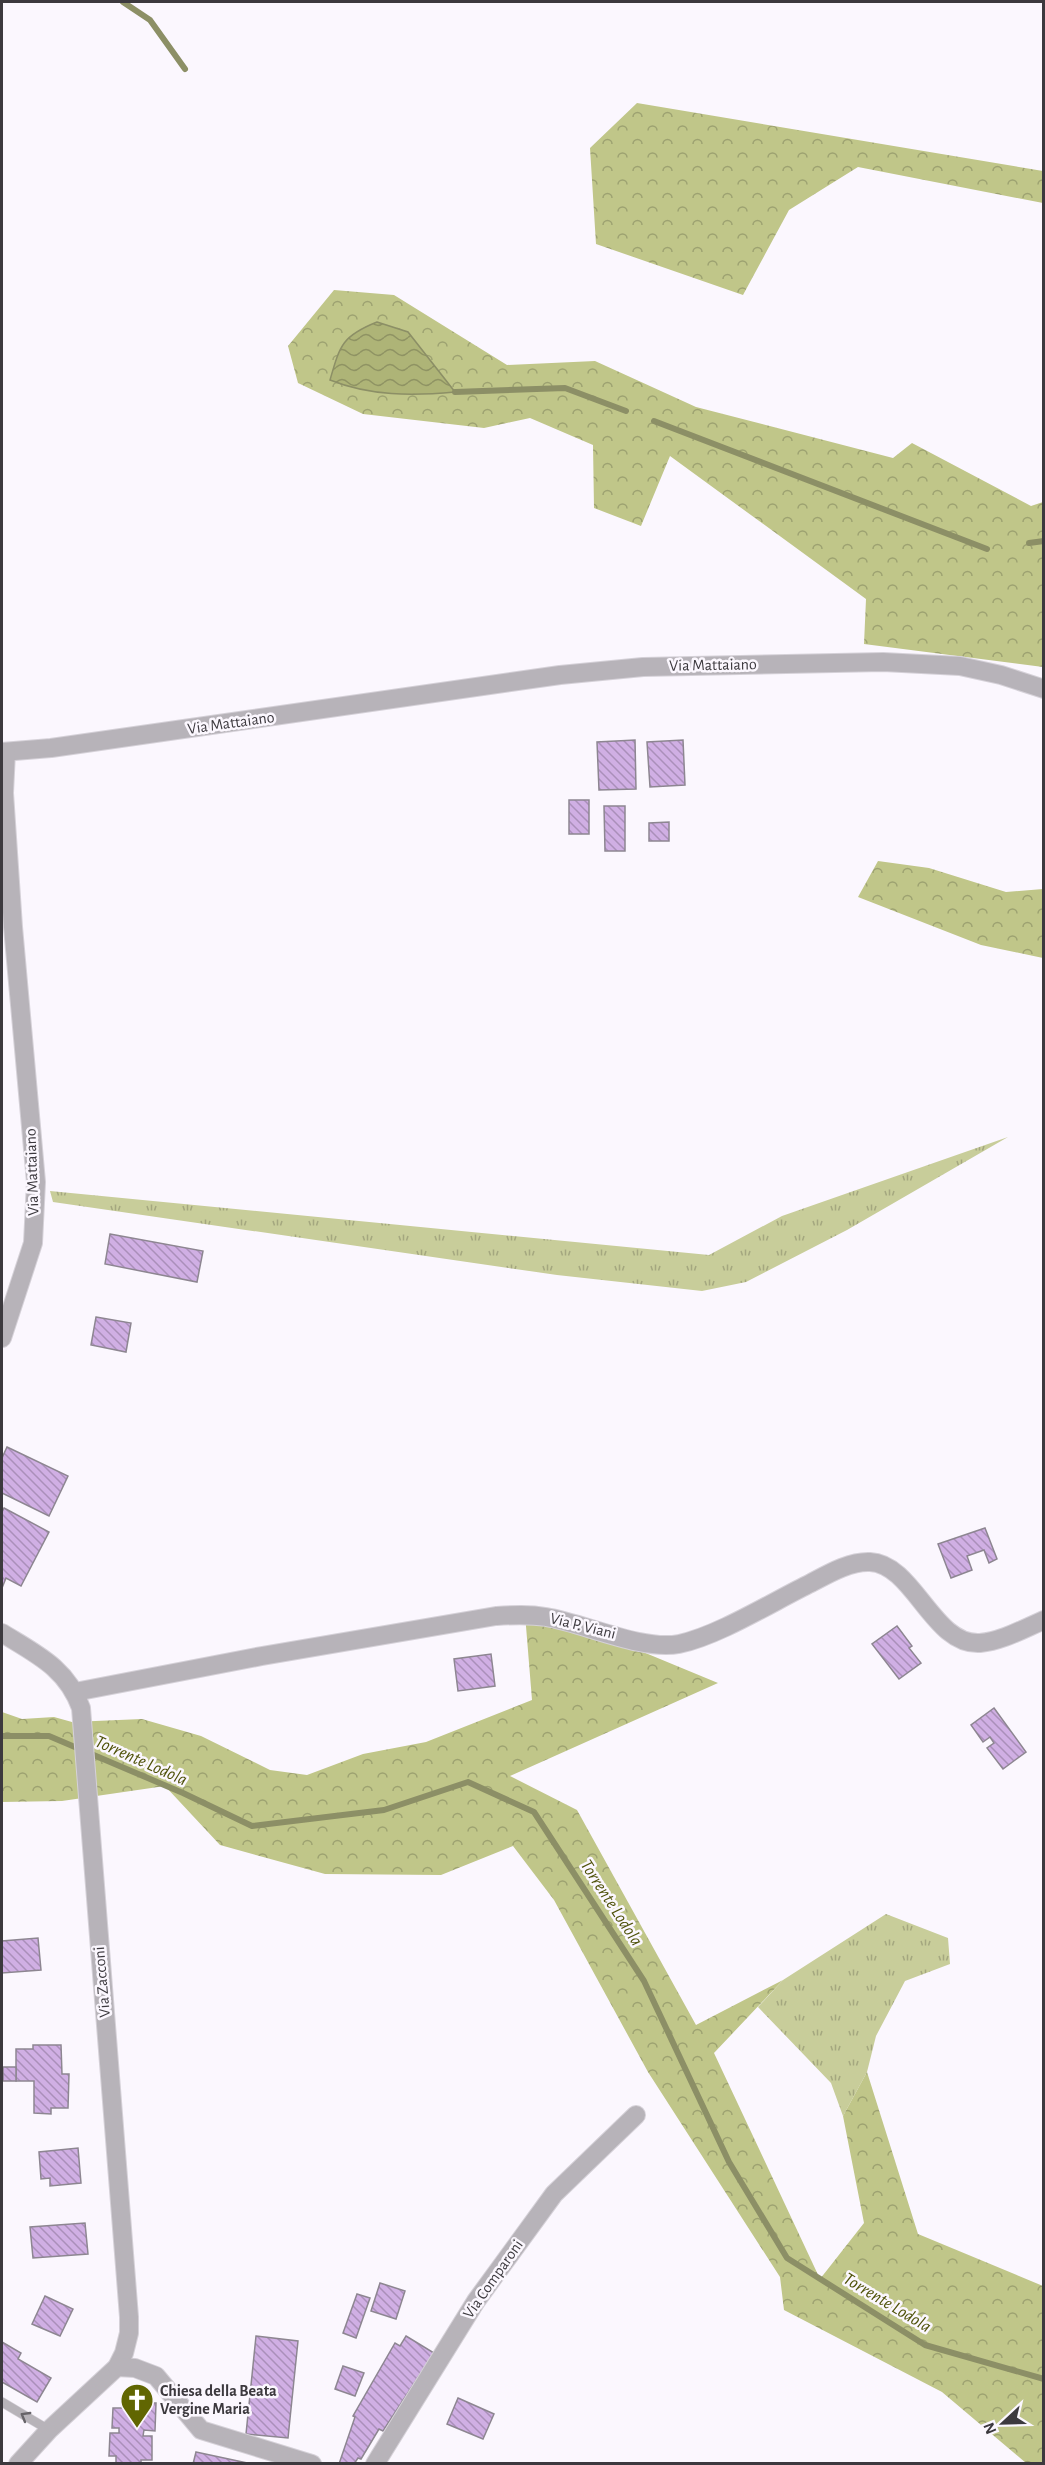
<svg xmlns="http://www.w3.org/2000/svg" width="1045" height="2465" font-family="'Alegreya Sans',sans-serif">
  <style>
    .grass { fill: url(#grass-tufts) }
    .forest { fill: url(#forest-crowns) }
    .water { fill: url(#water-waves); stroke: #8c8f66; stroke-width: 1.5 }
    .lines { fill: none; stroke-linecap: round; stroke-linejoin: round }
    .stream { stroke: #8c8f66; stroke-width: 6 }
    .building { fill: url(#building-back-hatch); stroke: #8d8691; stroke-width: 1.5 }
    .lane-casing { stroke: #d5d1d8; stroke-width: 10 }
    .street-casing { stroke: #d5d1d8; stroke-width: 20 }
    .lane { stroke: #b7b3b9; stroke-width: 9 }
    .street { stroke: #b7b3b9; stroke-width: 18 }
    .oneway { stroke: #676469 }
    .labels { text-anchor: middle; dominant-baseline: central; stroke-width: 5; stroke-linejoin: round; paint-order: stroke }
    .street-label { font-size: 16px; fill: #3c393e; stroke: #fbf7fe }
    .poi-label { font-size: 16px; font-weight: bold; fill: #3c393e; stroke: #fbf7fe; text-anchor: start }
    .water-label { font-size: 18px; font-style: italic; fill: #4f520a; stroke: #fbf7fe }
  </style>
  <defs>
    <pattern id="grass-tufts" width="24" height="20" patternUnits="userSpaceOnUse" patternTransform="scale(1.5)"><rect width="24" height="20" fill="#c8cd9a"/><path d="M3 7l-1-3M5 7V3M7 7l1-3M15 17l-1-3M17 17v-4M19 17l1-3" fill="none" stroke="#a4a77f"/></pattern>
    <pattern id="forest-crowns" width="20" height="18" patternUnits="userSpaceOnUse" patternTransform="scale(1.5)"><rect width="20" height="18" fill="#c0c689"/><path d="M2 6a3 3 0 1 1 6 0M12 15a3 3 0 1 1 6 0" fill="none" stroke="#9da271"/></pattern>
    <pattern id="water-waves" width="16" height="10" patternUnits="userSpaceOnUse" patternTransform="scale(1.5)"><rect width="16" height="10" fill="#aeb477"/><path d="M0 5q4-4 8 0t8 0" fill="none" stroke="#8f9363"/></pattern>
    <pattern id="building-back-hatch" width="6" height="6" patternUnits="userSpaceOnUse" patternTransform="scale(1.5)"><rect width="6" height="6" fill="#d0afe4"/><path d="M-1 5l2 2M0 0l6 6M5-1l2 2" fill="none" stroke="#aa8fba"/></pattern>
  </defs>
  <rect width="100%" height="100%" fill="#fbf7fe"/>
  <!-- grass -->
  <g class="grass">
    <polygon points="1008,1137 847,1230 746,1282 702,1291 557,1275 53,1202 50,1191 709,1255 782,1216"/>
    <polygon points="886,1914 948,1938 950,1964 905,1981 876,2036 867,2072 843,2116 831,2083 758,2007 783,1980"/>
  </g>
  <!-- forest -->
  <g class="forest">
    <polygon points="637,103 1043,171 1043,203 858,167 789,210 743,295 596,244 590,148"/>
    <polygon points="334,290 394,295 507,365 595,361 696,407 893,458 912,443 1031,506 1043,502 1043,667 864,644 866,599 670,456 641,526 594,508 593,445 530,418 484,428 363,414 298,383 288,346"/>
    <polygon points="878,861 929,868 1006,892 1043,889 1043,958 981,945 858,897"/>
    <polygon points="525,1614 573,1623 718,1683 510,1776 577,1810 696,2025 783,1980 714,2053 820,2279 864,2223 843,2116 867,2072 918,2234 1043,2286 1043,2463 1026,2463 942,2392 784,2310 780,2277 648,2072 554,1900 513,1846 441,1875 325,1874 220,1845 165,1786 62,1801 2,1802 2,1712 22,1719 54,1717 72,1722 142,1719 201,1736 270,1770 307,1775 363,1754 426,1742 532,1700"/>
  </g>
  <!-- water -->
  <path class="water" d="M377,322L408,332L455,392C412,396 370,396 330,380C340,345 342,336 377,322Z"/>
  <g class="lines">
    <!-- stream -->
    <g class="stream">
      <polyline points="123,2 150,20 185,69"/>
      <polyline points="455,392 565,388 626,411"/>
      <polyline points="654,421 987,549"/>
      <polyline points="1029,543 1044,541"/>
      <polyline points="2,1736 49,1736 183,1793 252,1826 384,1810 468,1782 534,1812 644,1981 729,2162 787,2258 925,2345 1044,2379"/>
    </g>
  </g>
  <!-- building -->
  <g class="building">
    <polygon points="635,740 636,789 599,790 597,742"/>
    <polygon points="683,740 685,785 650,787 647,742"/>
    <rect x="569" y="800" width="20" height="34"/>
    <polygon points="604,806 625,806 625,851 605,851"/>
    <polygon points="669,822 669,841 649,841 649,823"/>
    <polygon points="110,1234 203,1251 197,1282 105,1264"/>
    <polygon points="96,1317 131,1323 126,1352 91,1345"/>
    <polygon points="7,1447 68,1476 49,1516 2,1493 2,1458"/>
    <polygon points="4,1508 49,1532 21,1586 6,1578 2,1588 2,1512"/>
    <polygon points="985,1528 997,1559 989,1563 984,1550 967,1556 972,1570 951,1578 938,1544"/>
    <polygon points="897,1626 912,1646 909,1648 921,1663 899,1679 872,1644"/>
    <polygon points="491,1654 495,1686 458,1691 454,1659"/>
    <polygon points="994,1708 1026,1752 1003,1769 987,1748 994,1743 990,1737 983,1742 971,1725"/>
    <polygon points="38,1938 41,1970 2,1973 2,1941"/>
    <polygon points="33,2045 61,2045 62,2074 69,2074 68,2108 51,2108 51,2114 34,2113 34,2081 16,2081 16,2049 33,2049"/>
    <rect x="3" y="2067" width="13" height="14"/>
    <polygon points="78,2148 81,2183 50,2186 50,2178 41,2179 39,2152"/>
    <polygon points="85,2223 88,2254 33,2258 30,2227"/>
    <polygon points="380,2283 405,2291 396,2319 371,2311"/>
    <polygon points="357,2294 370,2298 356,2338 343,2333"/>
    <polygon points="45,2296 73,2309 60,2336 32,2324"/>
    <polygon points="256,2336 298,2341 288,2438 246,2434"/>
    <polygon points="406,2336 434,2353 383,2431 379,2429 361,2459 358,2458 354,2464 339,2464 355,2417 353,2416 395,2343 400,2346"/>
    <polygon points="2,2342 21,2353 18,2359 51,2378 37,2402 2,2382"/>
    <polygon points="343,2366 364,2373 355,2396 335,2389"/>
    <polygon points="122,2394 148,2395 148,2403 156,2403 155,2431 144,2430 143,2436 152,2436 152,2460 141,2460 141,2464 116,2464 116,2456 109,2456 110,2433 119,2433 119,2428 112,2428 113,2408 122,2408"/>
    <polygon points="458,2398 494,2414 483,2439 447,2424"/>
    <polygon points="196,2452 252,2464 193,2464"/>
  </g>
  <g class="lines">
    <!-- lane casing -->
    <g class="lane-casing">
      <polyline id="lane" points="2,2402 49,2430"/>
    </g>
    <!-- street casing -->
    <g class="street-casing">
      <g id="street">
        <polyline points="2,752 51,748 560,675 643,667 883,662 960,666 1001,675 1044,689"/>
        <polyline points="2,1338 33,1243 36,1182 13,927 4,793 6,752"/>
        <path d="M2,1633C36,1654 67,1668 81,1708L129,2317V2333L124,2353L117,2367L49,2430L18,2464"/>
        <path d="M75,1692L262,1656L496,1616C513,1615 529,1614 546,1617C584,1623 641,1651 679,1644C718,1636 774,1601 811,1583C828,1574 850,1561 870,1562C914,1564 933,1646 980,1643C1002,1641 1023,1629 1044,1620"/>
        <polyline points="117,2367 135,2368 156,2376 201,2430 312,2464"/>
        <polyline points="375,2464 476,2301 554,2194 636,2115"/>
      </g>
    </g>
    <!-- lane -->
    <use href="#lane" class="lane"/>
    <!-- street -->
    <use href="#street" class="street"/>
  </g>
  <!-- one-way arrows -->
  <defs><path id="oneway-chevron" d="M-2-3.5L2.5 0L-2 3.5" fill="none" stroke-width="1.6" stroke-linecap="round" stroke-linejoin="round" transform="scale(1.5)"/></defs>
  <use class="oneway" href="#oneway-chevron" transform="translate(25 2416) rotate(-150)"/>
  <!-- icons -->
  <defs>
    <g id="church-pin" transform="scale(1.725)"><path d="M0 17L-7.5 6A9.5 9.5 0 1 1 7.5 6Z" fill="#616602" stroke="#fbf7fe"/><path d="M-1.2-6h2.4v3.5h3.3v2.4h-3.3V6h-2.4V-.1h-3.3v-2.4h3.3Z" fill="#fff"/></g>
  </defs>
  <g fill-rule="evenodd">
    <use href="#church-pin" x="137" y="2400"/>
  </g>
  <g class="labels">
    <!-- street labels -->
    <g class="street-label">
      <text transform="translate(713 665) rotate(-1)">Via Mattaiano</text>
      <text transform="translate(231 723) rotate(-8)">Via Mattaiano</text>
      <text transform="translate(32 1172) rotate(-92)">Via Mattaiano</text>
      <text transform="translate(583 1626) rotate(14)">Via P. Viani</text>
      <text transform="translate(102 1982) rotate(-95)">Via Zacconi</text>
      <text transform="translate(493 2279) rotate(-55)">Via Comparoni</text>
    </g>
    <!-- poi labels -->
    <g class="poi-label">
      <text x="160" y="2391">Chiesa della Beata<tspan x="160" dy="18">Vergine Maria</tspan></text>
    </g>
    <!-- water labels -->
    <g class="water-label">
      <text transform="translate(141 1761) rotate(24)">Torrente Lodola</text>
      <text transform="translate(611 1903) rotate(57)">Torrente Lodola</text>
      <text transform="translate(887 2303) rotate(31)">Torrente Lodola</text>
    </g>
  </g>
  <!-- border -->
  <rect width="1045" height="2465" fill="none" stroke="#3c393e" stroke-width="6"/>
  <!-- north arrow -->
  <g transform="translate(1003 2423) rotate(248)" stroke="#fbf7fe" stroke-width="4.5" paint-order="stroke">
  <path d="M0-4.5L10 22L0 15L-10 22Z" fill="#3c393e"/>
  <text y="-9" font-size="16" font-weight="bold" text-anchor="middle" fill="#3c393e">N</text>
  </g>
</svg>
